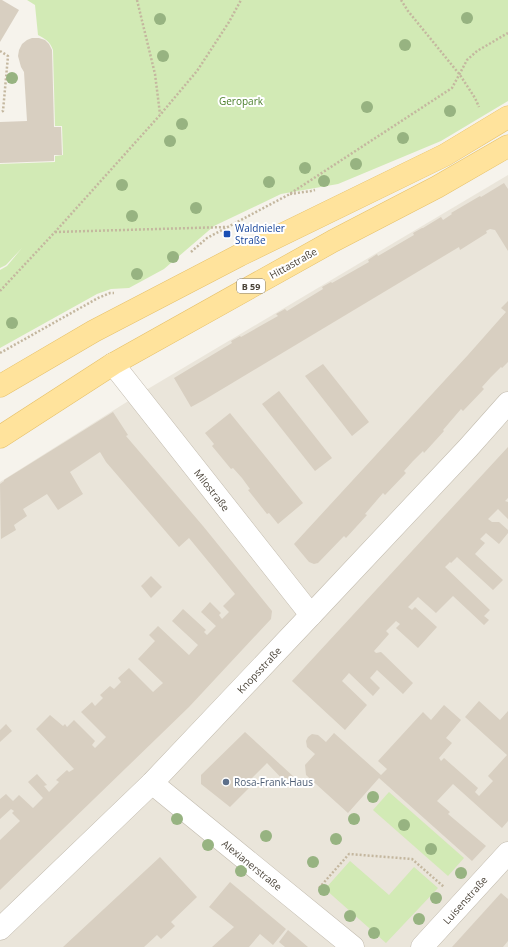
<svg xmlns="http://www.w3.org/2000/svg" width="508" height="947" font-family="'Open Sans',sans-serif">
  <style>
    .residential { fill: #eae5da }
    .green { fill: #d2eab5 }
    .building { fill: #d8cfc1 }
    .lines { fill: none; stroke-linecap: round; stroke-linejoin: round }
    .minor-casing { stroke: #c2bbae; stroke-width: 23 }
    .primary-casing { stroke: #e6c16a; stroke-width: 23 }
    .path { stroke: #c4b79f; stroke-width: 2.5; stroke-dasharray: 2 2; stroke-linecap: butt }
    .minor { stroke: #fff; stroke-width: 22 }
    .primary { stroke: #ffe39c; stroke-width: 22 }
    .tree { fill: #97b381 }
    .transit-dot { fill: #1a4fb4; stroke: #fff; stroke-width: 1.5 }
    .service-dot { fill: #5c6f8a; stroke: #fff; stroke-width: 1.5 }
    .labels { text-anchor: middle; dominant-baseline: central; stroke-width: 4; stroke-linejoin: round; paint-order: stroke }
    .shield { fill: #fff; stroke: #817c74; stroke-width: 1 }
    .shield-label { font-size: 9px; font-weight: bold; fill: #4b4439 }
    .park-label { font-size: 10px; fill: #4a7f2a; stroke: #fff }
    .transit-label { font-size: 10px; fill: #164399; stroke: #fff; text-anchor: start }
    .street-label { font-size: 10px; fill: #4b4439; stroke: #fff }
    .service-label { font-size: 10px; fill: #4e5e75; stroke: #fff; text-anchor: start }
  </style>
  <rect width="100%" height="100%" fill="#f6f3ec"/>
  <!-- residential -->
  <polygon class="residential" points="508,175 508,947 0,947 0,482 141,393"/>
  <!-- green -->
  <g class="green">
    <path d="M27,0H508V101L441,141L338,184L281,194L214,226L164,269L129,288L111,289L97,294L0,348V270L7,266L22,248L6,265L0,268V164L55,162V156L63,155L62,126H55L53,50C50,42 46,39 38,35L35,5Z"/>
    <polygon points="389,792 464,858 448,876 373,810"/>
    <polygon points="350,861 389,895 414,867 438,888 386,943 325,889"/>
  </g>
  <!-- building -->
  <g class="building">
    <polygon points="0,0 2,0 19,10 0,42"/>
    <polygon points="32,38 39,38 45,40 49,44 52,50 54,127 61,127 62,155 54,155 54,161 0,163 0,122 27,121 24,72 21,67 18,56 19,50 22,44 27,40"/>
    <polygon points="504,183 508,189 508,251 495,230 490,229 486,231 487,233 460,250 459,247 204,400 191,407 174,378 232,343 231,341 240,336 241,337 278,316 276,314 285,309 287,311 323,289 322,287 331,282 332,283 369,262 368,260 377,254 378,256 414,235 413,233 422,228 423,228 441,217 443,220 452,214 451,213 480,196 481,197"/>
    <polygon points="508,301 508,362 502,368 501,367 491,377 482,387 484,389 463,411 461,409 443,430 444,431 424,453 423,451 413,461 404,471 406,473 385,495 383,493 365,514 367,515 346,538 344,536 318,563 314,564 309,562 294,544 468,355 506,312 501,308"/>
    <polygon points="323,364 369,422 352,436 305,376"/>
    <polygon points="279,391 332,458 315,471 262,404"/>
    <polygon points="113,412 128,435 126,436 203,526 272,611 271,619 189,707 0,890 0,840 20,821 12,813 14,811 11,809 0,819 0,799 6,794 13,801 19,795 33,808 43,798 28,782 37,774 47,785 44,786 49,792 59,782 56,780 67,770 69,772 74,769 36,729 50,715 63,726 65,724 67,727 74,720 95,741 92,745 95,748 106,737 81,712 92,702 95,706 103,698 100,695 110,686 114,689 121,682 118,678 129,668 153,692 163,683 138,659 155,641 149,635 158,626 189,655 198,645 172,621 183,609 206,630 204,632 207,635 216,626 201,612 210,602 221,613 219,615 222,619 229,612 223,606 235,594 189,538 179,547 106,462 100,452 70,472 83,494 58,510 47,494 23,509 27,516 14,525 16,530 1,539 0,484 4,481 4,480"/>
    <polygon points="230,413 303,503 278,524 269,513 267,514 248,490 250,489 242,478 233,468 231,469 212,446 214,444 205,433"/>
    <polygon points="508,447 508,498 505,501 508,502 508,519 498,509 488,519 492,522 499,522 508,530 508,533 499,544 486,533 480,539 485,543 475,554 503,580 493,590 457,557 451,563 450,562 445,567 490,610 484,616 489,620 484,625 453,596 436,613 418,597 408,607 412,610 415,607 437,627 418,648 396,628 400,624 396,621 386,631 389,634 374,651 376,653 381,652 413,683 403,694 377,670 370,678 380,688 373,696 349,673 342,681 367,705 345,730 292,681"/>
    <polygon points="151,576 162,587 151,598 141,586"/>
    <polygon points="479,701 500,720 508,711 508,821 502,828 453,784 437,801 450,812 448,814 486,846 472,861 379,778 348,813 306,775 305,765 315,754 307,747 306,741 308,737 312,734 318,735 326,742 334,733 381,775 387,769 378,761 423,712 431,720 444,705 461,720 446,738 452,743 439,758 441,761 444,758 478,788 475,792 479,796 493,781 488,776 507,755 465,717"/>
    <polygon points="6,724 12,731 0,742 0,730"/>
    <polygon points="245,732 294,777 287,784 267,763 250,780 253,784 230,807 201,784 201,775"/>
    <polygon points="160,857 197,897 171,922 175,926 161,939 157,935 144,947 63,947"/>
    <polygon points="230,882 286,929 273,945 260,934 249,947 212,947 234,927 209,907"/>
    <polygon points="501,893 508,899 508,941 503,947 452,947"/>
    <polygon points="288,930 308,947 285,947 279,942"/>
  </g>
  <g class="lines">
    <!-- minor casing -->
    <g class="minor-casing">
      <g id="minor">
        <polyline points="113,364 311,615"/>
        <polyline points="152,783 353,947"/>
        <polyline points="0,929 152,783 311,615 468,448 508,403"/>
        <polyline points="422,947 508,853"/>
      </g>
    </g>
    <!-- primary casing -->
    <g class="primary-casing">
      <g id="primary">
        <polyline points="0,386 94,331 240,255 445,155 508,117"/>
        <polyline points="0,437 113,364 333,241 437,187 508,146"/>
      </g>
    </g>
    <!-- path -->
    <g class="path">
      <polyline points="137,0 155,74 160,114"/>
      <polyline points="401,0 408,11 460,75 475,98 479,107"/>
      <polyline points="0,51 8,56 3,111 0,112"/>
      <polyline points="290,194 311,191 315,190"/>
      <polyline points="55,232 226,227"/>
      <polyline points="191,252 207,238 288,195 452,88 467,60 477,51 508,33"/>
      <polyline points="0,291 55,232 160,115 197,71 229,22 241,0"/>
      <polyline points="0,353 98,298 110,293 114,293"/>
      <polyline points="319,888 349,854 412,859 444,887"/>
    </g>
    <!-- minor -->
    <use href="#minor" class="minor"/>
    <!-- primary -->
    <use href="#primary" class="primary"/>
  </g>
  <!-- trees -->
  <g class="tree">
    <circle cx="467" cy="18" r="6"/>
    <circle cx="160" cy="19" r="6"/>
    <circle cx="405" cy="45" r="6"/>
    <circle cx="163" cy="56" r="6"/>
    <circle cx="12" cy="78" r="6"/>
    <circle cx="367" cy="107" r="6"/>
    <circle cx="450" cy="111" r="6"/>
    <circle cx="182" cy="124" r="6"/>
    <circle cx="403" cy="138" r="6"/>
    <circle cx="170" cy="141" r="6"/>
    <circle cx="356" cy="164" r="6"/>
    <circle cx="305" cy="168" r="6"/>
    <circle cx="324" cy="181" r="6"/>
    <circle cx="269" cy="182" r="6"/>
    <circle cx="122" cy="185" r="6"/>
    <circle cx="196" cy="208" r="6"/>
    <circle cx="132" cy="216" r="6"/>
    <circle cx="173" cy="257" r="6"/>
    <circle cx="137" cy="274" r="6"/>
    <circle cx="12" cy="323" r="6"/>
    <circle cx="373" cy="797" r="6"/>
    <circle cx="177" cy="819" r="6"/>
    <circle cx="354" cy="819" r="6"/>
    <circle cx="404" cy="825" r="6"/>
    <circle cx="266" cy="836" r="6"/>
    <circle cx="336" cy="839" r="6"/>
    <circle cx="208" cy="845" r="6"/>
    <circle cx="431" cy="849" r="6"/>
    <circle cx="313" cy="862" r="6"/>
    <circle cx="241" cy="871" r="6"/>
    <circle cx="461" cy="873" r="6"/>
    <circle cx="324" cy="890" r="6"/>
    <circle cx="436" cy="898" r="6"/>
    <circle cx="350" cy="916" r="6"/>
    <circle cx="419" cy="919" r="6"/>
    <circle cx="374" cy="933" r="6"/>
  </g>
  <!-- markers -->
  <rect class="transit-dot" x="223" y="230" width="8" height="8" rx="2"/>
  <circle class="service-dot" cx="226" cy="782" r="4"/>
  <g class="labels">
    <!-- shield labels -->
    <rect class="shield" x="237" y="279" width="28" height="14" rx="3"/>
    <g class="shield-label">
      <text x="251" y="286">B 59</text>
    </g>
    <!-- park labels -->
    <g class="park-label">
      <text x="241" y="101">Geropark</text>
    </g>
    <!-- transit labels -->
    <g class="transit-label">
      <text x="235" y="228">Waldnieler<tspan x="235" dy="12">Straße</tspan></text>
    </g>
    <!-- street labels -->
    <g class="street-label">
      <text transform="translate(293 263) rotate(-29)">Hittastraße</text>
      <text transform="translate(212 490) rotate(52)">Milostraße</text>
      <text transform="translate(259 670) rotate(-47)">Knopsstraße</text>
      <text transform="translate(252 865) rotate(39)">Alexianerstraße</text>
      <text transform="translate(465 900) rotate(-48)">Luisenstraße</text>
    </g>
    <!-- service labels -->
    <g class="service-label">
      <text x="234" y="782">Rosa-Frank-Haus</text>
    </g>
  </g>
</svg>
